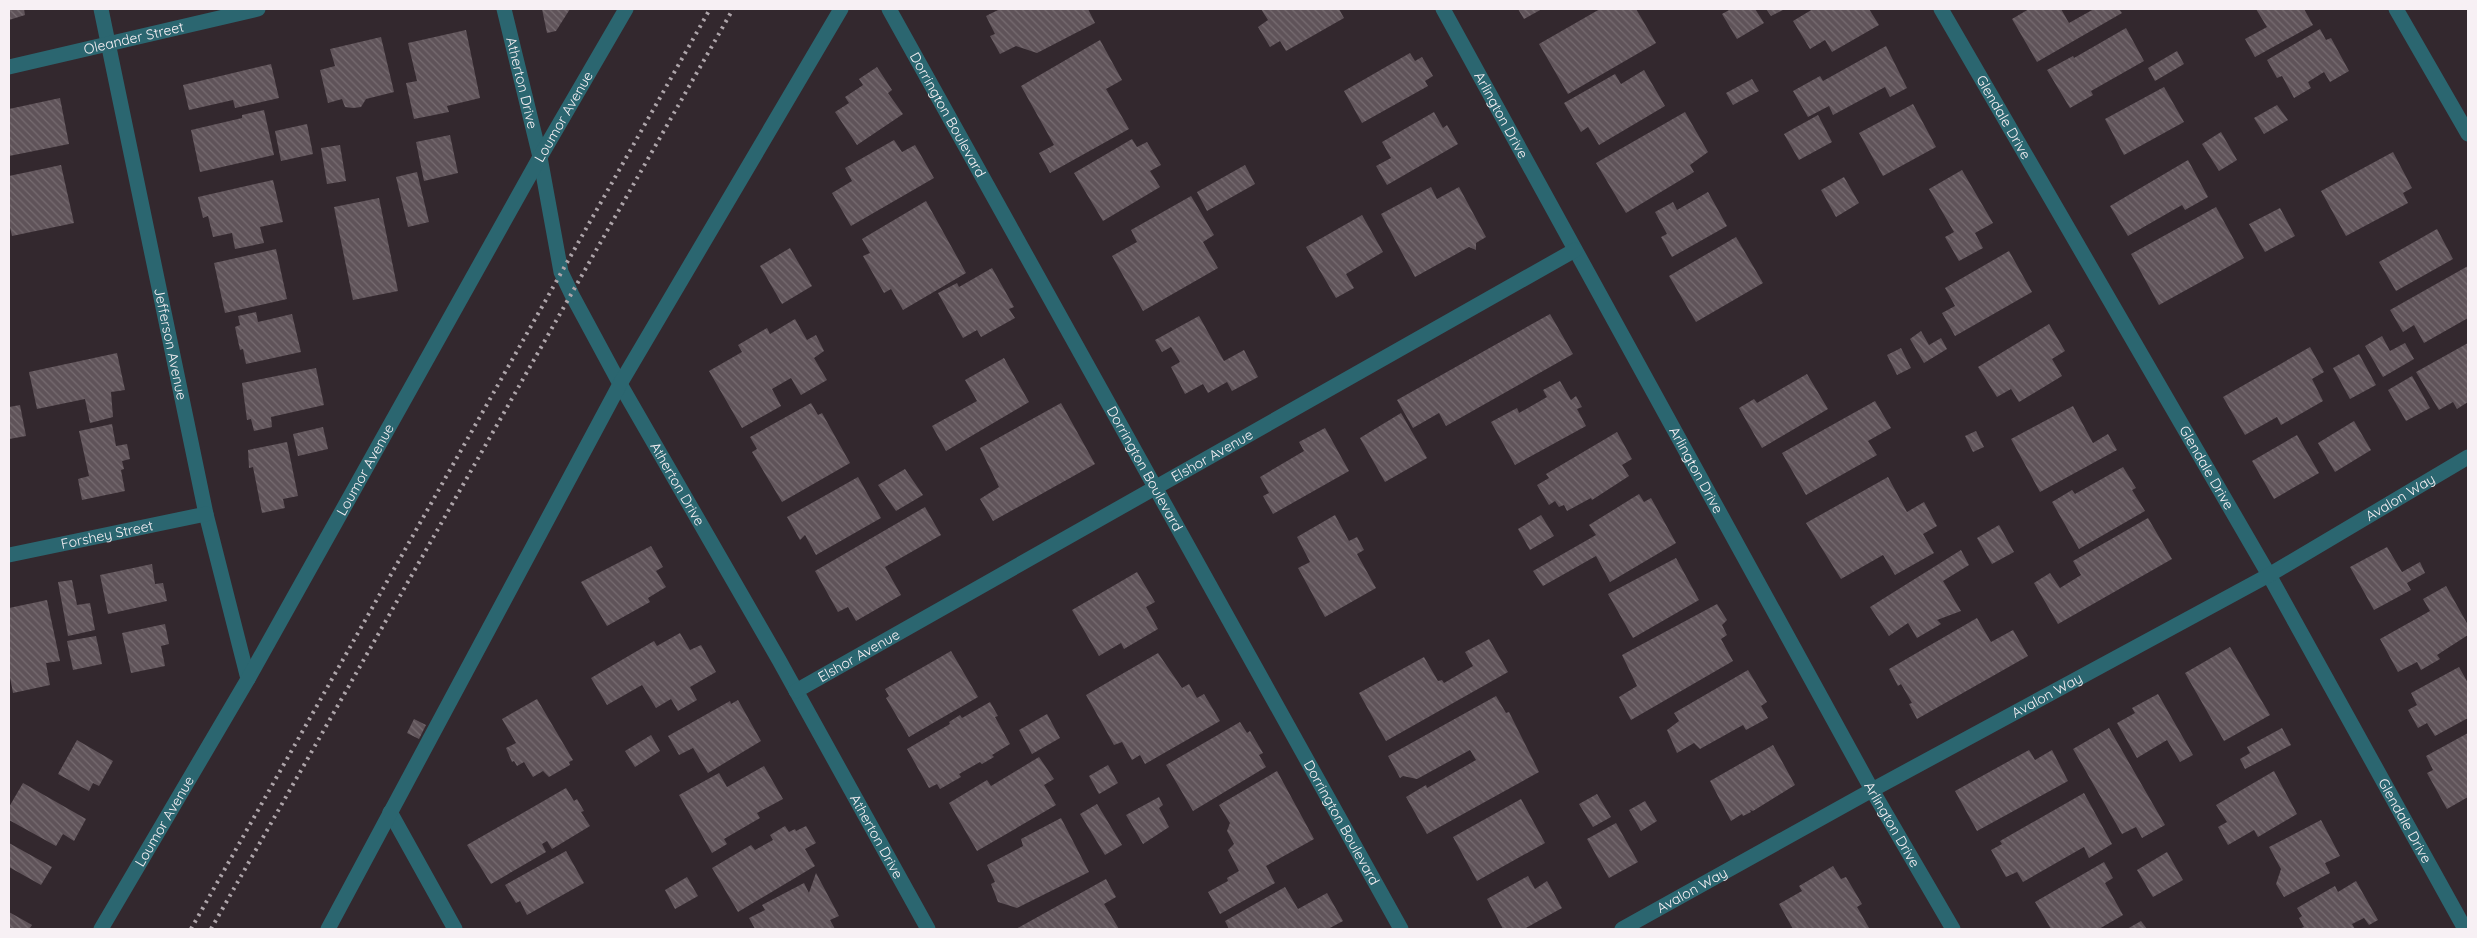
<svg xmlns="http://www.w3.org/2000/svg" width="2477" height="938" font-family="Quicksand,sans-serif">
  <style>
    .building { fill: url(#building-back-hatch) }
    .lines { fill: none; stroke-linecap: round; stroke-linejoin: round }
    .minor { stroke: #2b6670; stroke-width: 15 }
    .rail { stroke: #aea5aa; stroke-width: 4; stroke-dasharray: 2.5 5; stroke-linecap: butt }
    .labels { text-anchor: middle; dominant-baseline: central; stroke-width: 5; stroke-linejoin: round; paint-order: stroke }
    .street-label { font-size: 14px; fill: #f7f0f4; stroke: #33282e }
  </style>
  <defs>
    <pattern id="building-back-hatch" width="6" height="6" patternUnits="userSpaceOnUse" patternTransform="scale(1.25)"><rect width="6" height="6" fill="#5f5359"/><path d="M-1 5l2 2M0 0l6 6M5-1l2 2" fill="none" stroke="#776c71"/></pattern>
  </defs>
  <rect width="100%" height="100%" fill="#33282e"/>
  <!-- building -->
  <g class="building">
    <polygon points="9,9 24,9 25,15 9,20"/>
    <polygon points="542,9 570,9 556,31 547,33"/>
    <polygon points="1000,9 1088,9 1095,23 1037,53 1016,46 1000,54 990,36 995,34 986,16"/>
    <polygon points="1261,9 1339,9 1344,18 1286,51 1280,41 1270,47 1258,27 1268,20"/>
    <polygon points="1518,9 1542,9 1524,19"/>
    <polygon points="1600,9 1636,9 1656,43 1568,94 1539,44"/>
    <polygon points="1731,9 1755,9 1764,23 1737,39 1722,14"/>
    <polygon points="1766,9 1785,9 1771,16"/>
    <polygon points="1813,9 1869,9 1879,25 1832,52 1825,40 1810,49 1793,21"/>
    <polygon points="2029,9 2061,9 2069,23 2094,9 2119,9 2122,13 2037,62 2012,19"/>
    <polygon points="2256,9 2304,9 2313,25 2255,57 2245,39 2267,27"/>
    <polygon points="2126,28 2144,61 2091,91 2093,95 2070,108 2047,70 2073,56 2074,58"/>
    <polygon points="2320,29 2326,40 2331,38 2349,71 2330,82 2324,72 2308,82 2311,88 2294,98 2282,76 2277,78 2267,60"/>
    <polygon points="466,30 480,98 447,106 449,112 414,119 406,83 417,81 408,43"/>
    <polygon points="381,37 394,92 366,99 361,107 353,108 345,107 342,99 328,103 320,70 335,66 330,49"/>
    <polygon points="1100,40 1122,80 1106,89 1129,129 1050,173 1039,153 1054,145 1021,86"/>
    <polygon points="1886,46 1907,88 1890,97 1885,87 1833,115 1829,106 1808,117 1793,91 1820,76 1823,81"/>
    <polygon points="2177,51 2184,64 2155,81 2148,68"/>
    <polygon points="1410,53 1415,61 1422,57 1433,76 1425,81 1428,86 1362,123 1344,91"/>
    <polygon points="271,64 279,98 235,108 233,100 189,110 183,85"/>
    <polygon points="877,67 892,90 888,93 903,114 857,145 835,112 849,103 845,97 863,85 859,79"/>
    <polygon points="1644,70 1665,106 1599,145 1588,127 1581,132 1564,103 1615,74 1621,84"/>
    <polygon points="1752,79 1759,91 1733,105 1726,93"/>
    <polygon points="2164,87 2184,122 2124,155 2105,119"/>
    <polygon points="60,98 69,144 9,156 9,109"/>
    <polygon points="1913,104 1936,147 1883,176 1859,133"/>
    <polygon points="2277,105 2288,120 2264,134 2254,118"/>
    <polygon points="264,110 274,155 200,172 191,130 242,118 242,115"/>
    <polygon points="1434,112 1443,128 1447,125 1458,144 1387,185 1376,166 1391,158 1382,142"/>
    <polygon points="1685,112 1708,152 1690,165 1694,172 1626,213 1596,163"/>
    <polygon points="1818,115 1832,142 1799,160 1784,134"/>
    <polygon points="307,124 313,154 281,161 275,131"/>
    <polygon points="2221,132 2237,160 2219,171 2202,144"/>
    <polygon points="450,135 458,173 424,181 416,142"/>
    <polygon points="1132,139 1137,147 1147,142 1161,165 1150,171 1160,187 1103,221 1074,173"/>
    <polygon points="894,140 902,152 915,145 934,178 851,226 832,193 852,181 845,168"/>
    <polygon points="340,145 346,181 327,184 321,148"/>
    <polygon points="2393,152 2412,188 2403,193 2408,203 2346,236 2321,191"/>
    <polygon points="2188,160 2208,197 2185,210 2182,205 2128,236 2110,206"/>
    <polygon points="61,165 74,223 12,236 9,223 9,176"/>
    <polygon points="1245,165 1255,184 1207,211 1197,192"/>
    <polygon points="1962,170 1993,223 1975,233 1983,248 1959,261 1945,237 1954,232 1929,189"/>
    <polygon points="417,172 429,222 408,227 396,177"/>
    <polygon points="1844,177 1859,203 1836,217 1821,190"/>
    <polygon points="273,180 283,222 260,227 264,243 235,249 232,233 213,237 208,216 203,218 198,197"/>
    <polygon points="1431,187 1437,199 1459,187 1486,237 1476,243 1476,250 1469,247 1415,277 1381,214"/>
    <polygon points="1708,192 1727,226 1672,257 1661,237 1667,234 1655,212 1673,202 1677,210"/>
    <polygon points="1191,196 1214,235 1203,242 1218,268 1143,311 1112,256 1137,242 1131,230"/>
    <polygon points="379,198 398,291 353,300 334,207"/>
    <polygon points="926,201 966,273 903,310 891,289 884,293 863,256 870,253 862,239"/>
    <polygon points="2216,207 2244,258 2159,305 2131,254"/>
    <polygon points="2280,208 2295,236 2265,252 2249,224"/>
    <polygon points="1362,215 1383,252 1346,274 1354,288 1336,298 1306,247"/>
    <polygon points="2437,229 2453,259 2396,291 2379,262"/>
    <polygon points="1736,237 1763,283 1696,322 1669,276"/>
    <polygon points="790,248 812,286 782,304 760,266"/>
    <polygon points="276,249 287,299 225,313 214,263"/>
    <polygon points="2009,251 2032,292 1955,336 1942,313 1955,306 1945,288"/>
    <polygon points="2468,266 2468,318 2424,343 2414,325 2403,332 2390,310"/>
    <polygon points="992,268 1014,307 1009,309 1015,318 981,337 977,330 963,338 938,293 957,283 959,287"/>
    <polygon points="256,312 258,322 292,314 301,352 246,364 243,349 240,350 235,327 240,325 238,316"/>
    <polygon points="1550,314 1573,354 1446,426 1439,413 1413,428 1397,400"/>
    <polygon points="1199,316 1224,361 1244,350 1258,377 1232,391 1227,382 1208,393 1203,384 1185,394 1171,367 1180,362 1171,347 1162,352 1155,340"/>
    <polygon points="795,319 807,340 816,335 824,351 814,358 827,380 801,395 791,378 772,389 781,406 742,428 709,371 742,352 738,345 767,328 770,334"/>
    <polygon points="2049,324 2065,351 2052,359 2062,376 2019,402 2011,389 1997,397 1978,367"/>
    <polygon points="1921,331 1929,345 1941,338 1947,349 1924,363 1910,339"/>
    <polygon points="2382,336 2390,351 2405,343 2414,359 2383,377 2365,346"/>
    <polygon points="2468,343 2468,402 2457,409 2453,402 2439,410 2416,372"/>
    <polygon points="2310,347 2324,372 2312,379 2323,401 2281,425 2277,417 2245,435 2223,397"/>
    <polygon points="1901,348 1911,368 1897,375 1887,355"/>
    <polygon points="117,353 125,390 111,392 113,417 90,423 85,399 37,409 29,372"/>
    <polygon points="2359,354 2376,385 2350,399 2333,368"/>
    <polygon points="1004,358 1029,402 946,451 932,426 977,401 965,380"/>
    <polygon points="316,368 324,405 271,417 272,427 254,431 251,419 247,420 242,383"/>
    <polygon points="1807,374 1828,409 1762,448 1739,408 1754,399 1757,403"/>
    <polygon points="2412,376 2430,408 2406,421 2388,390"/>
    <polygon points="1560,381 1571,400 1576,396 1582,407 1577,409 1586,426 1515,465 1491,422 1517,408 1519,413 1547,397 1543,390"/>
    <polygon points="1875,401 1891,428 1868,441 1877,455 1806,495 1782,453"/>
    <polygon points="811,403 818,415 822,413 850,463 782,502 752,452 757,449 750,437"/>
    <polygon points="1061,403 1095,464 993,521 980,499 999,487 980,448"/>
    <polygon points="20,405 26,436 9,439 9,407"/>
    <polygon points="2073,406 2093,443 2108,434 2117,450 2040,492 2011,439"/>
    <polygon points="1401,413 1427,458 1385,482 1360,438"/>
    <polygon points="2354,421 2371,450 2335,472 2318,443"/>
    <polygon points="112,424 116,446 127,444 130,459 122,461 124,469 121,470 125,491 82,500 78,479 89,476 79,431"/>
    <polygon points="323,427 328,449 298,456 293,434"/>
    <polygon points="1325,428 1349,471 1273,514 1263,496 1269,493 1260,477 1304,451 1299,442"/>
    <polygon points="1976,431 1984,447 1973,452 1965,436"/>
    <polygon points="1617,432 1632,459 1622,465 1629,476 1592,500 1591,498 1567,511 1564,505 1559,507 1555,501 1549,505 1537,485 1549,478 1546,474"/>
    <polygon points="2297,435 2319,473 2274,499 2252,461"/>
    <polygon points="287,442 298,496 283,499 285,508 262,513 253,467 249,468 248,450"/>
    <polygon points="2123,467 2136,488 2132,490 2145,511 2079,549 2052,502 2072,490 2075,494"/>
    <polygon points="905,469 923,495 896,511 878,485"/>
    <polygon points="858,477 881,518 816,555 805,535 800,540 787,517"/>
    <polygon points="1888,477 1907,512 1924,502 1937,526 1923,534 1934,553 1895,575 1883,555 1841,579 1806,523"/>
    <polygon points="1639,494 1644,502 1651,498 1676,543 1610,582 1596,556 1543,586 1533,571 1596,535 1589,525"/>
    <polygon points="925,507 941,535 885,567 901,595 856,621 848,607 838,612 815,571"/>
    <polygon points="1335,515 1349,541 1357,537 1364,550 1357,554 1376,588 1325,617 1298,568 1310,562 1297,537"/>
    <polygon points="1541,515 1554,536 1530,550 1518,529"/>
    <polygon points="2148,518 2172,559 2058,624 2034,583 2050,573 2060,588 2081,575 2073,561"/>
    <polygon points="1999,525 2014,552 1992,564 1977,538"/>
    <polygon points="651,546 663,567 656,571 666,587 648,598 650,602 607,626 581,582"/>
    <polygon points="2387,547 2402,572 2420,562 2425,573 2407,583 2411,590 2374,610 2350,567"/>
    <polygon points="1961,550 1969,565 1943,581 1961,611 1937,620 1941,624 1917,638 1908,623 1889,636 1870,607"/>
    <polygon points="1676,558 1699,600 1633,638 1608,594"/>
    <polygon points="152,564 155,584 163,583 167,601 108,614 100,575"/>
    <polygon points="1137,572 1155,602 1146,607 1158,629 1124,649 1121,643 1099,656 1072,610"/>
    <polygon points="72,580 77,605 90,603 95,630 68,636 58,582"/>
    <polygon points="2446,586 2468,625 2468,635 2437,655 2440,659 2421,670 2417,662 2398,672 2380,639 2430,611 2423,599"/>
    <polygon points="47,600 60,661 46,663 50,685 13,693 9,672 9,608"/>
    <polygon points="1717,604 1727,620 1722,625 1727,635 1721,639 1733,661 1631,720 1619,697 1637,686 1622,655"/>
    <polygon points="1977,618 1991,642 2013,630 2028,656 1917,719 1909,704 1912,703 1901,684 1898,686 1889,669"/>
    <polygon points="165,624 169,644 161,646 165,666 131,673 122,633"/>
    <polygon points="680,633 690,650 701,645 716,672 690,687 697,700 678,711 671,699 656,708 642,685 607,705 591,678 654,641 657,646"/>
    <polygon points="96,636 102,664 73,670 67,641"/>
    <polygon points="1489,639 1508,672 1386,741 1359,693 1424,657 1438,681 1442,680 1444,683 1473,666 1465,652"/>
    <polygon points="2230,647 2270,715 2224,741 2185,673"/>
    <polygon points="951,651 978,697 909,737 886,698 889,696 885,689"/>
    <polygon points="1158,653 1182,688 1189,684 1197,698 1204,694 1220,721 1145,764 1140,755 1132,760 1122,742 1114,745 1086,695"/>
    <polygon points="2459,667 2468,683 2468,718 2435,736 2427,723 2418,728 2408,710 2417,705 2411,693"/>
    <polygon points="1748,670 1767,702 1761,706 1768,718 1746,730 1743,725 1700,749 1694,743 1677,753 1667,730 1679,721 1674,713"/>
    <polygon points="2158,694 2193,755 2180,762 2167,740 2137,758 2117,723 2135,713 2132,708"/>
    <polygon points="1496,696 1506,713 1509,712 1539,772 1427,834 1406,797 1426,785 1427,788 1476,760 1470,750 1417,779 1403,776 1400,778 1388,756"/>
    <polygon points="537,699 573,760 569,762 570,765 549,777 543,771 533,777 524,762 517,766 514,761 512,762 506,748 516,743 502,719"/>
    <polygon points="738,700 761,741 708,773 693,748 679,755 668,736 730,701 731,704"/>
    <polygon points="990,702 998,716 995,717 1010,744 992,755 994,757 982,764 980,762 959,774 961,777 940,789 937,784 929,788 907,749 950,724 949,722 960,715 962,718"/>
    <polygon points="1047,714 1060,738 1032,754 1019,730"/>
    <polygon points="414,719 426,725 419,739 407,733"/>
    <polygon points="1240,722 1247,733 1250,731 1263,753 1259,755 1266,767 1193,811 1166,765"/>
    <polygon points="2109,728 2165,825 2142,838 2136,827 2122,834 2073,749"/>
    <polygon points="2282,728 2291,745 2245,769 2240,759 2250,753 2247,747"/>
    <polygon points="2468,733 2468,797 2447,809 2427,773 2433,770 2426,756"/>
    <polygon points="651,735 660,751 635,767 625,751"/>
    <polygon points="77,740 113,761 99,786 93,783 89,791 58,774"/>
    <polygon points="1773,745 1795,785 1753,811 1750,810 1751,812 1743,816 1742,814 1731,821 1710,781"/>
    <polygon points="2029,750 2035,760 2052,750 2068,781 1977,831 1955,791"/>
    <polygon points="1039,757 1054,779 1044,785 1056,805 977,851 949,803 987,780 991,786"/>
    <polygon points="1108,765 1118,783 1099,794 1089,776"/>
    <polygon points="764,766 783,799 757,813 760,818 724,839 727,844 712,853 679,795 719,773 727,787"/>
    <polygon points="1277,771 1314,839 1266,866 1275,883 1220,914 1208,892 1228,881 1227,878 1239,871 1228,850 1234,844 1227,831 1230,823 1219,805"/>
    <polygon points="2274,771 2297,814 2258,837 2254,830 2228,845 2218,827 2227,822 2216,805"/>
    <polygon points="23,783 86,819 74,841 63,834 56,846 9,820 9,807"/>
    <polygon points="566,788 574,801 577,799 584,811 581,812 590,826 552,849 547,841 542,844 546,852 491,884 467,845"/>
    <polygon points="2084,793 2112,844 2089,858 2084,847 2023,882 2017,872 2006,877 1991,850 2002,844 2000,841"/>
    <polygon points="1597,794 1611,817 1593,827 1579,804"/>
    <polygon points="1159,797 1163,805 1159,808 1169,827 1143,844 1126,815"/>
    <polygon points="1521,799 1545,843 1477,881 1453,837"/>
    <polygon points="1645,801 1657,821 1641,831 1629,810"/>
    <polygon points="1097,804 1122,845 1105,855 1080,814"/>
    <polygon points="1061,818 1089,872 1017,908 998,902 991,884 995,882 987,865 1023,846 1021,839"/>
    <polygon points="2321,820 2340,856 2325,863 2330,873 2284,897 2276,884 2281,869 2269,847"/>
    <polygon points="1616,823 1638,862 1609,878 1587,839"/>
    <polygon points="785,826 789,832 795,829 796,831 806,826 816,843 805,849 815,866 738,912 712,868 751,845 755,850 773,840 770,835"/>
    <polygon points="9,843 52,867 41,885 9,867"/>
    <polygon points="566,851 584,883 527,915 520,901 516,903 505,885"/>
    <polygon points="2167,852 2183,880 2153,897 2137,870"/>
    <polygon points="2104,862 2113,878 2105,883 2123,915 2099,929 2051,929 2035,902"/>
    <polygon points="1833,866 1841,879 1846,877 1862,904 1857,907 1869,928 1793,929 1779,904 1802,891 1799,886"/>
    <polygon points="816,873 839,916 830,920 835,929 755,929 749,918 765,910 762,905 804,883 809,893"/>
    <polygon points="1528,876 1535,889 1547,881 1562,908 1524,929 1503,929 1487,899"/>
    <polygon points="687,877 698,896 675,909 665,890"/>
    <polygon points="1106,879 1116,897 1104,904 1119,929 1016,929"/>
    <polygon points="2356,881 2378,920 2369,925 2364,918 2352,924 2355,929 2299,929 2304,927 2299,918 2302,916 2297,908 2335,886 2338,892"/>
    <polygon points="1285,887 1298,909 1327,893 1343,921 1328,929 1229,929 1225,921"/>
    <polygon points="9,912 32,925 30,928 32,929 9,929"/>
    <polygon points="2141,921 2147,929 2127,929"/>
  </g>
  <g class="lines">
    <!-- minor -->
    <g class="minor">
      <path id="s1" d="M101,9L206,514L248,679"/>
      <path id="s2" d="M504,9L540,157L561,272L572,295L620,384L779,660L928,929"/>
      <path id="s3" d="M889,9L1401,929"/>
      <path id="s4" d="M1443,9L1872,790L1953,929"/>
      <path id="s5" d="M1941,9L2269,575L2465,929"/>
      <polyline points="2396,9 2468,134"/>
      <path id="s6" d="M9,67L258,9"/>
      <path id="s7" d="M9,555L206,514"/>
      <path id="s8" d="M796,691L1575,250"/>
      <polyline points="390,812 455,929"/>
      <path id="s9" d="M101,929L248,679L540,157L626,9"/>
      <polyline points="328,929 620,384 841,9"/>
      <path id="s10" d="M1622,929L1872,790L2269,575L2468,457"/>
    </g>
    <!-- rail -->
    <g class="rail">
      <polyline points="191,929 710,9"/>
      <polyline points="211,929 733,9"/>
    </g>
  </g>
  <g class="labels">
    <!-- street labels -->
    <g class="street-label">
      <text stroke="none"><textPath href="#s6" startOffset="128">Oleander Street</textPath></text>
      <text stroke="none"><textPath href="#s2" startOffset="76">Atherton Drive</textPath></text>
      <text stroke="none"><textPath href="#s3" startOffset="121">Dorrington Boulevard</textPath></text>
      <text stroke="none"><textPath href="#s4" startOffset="121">Arlington Drive</textPath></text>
      <text stroke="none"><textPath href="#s9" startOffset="935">Loumor Avenue</textPath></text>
      <text stroke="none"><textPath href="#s5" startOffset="125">Glendale Drive</textPath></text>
      <text stroke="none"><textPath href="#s1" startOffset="342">Jefferson Avenue</textPath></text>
      <text stroke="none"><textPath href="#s8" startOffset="478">Elshor Avenue</textPath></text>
      <text stroke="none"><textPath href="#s5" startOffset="530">Glendale Drive</textPath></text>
      <text stroke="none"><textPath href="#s3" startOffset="526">Dorrington Boulevard</textPath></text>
      <text stroke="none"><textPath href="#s9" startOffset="530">Loumor Avenue</textPath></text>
      <text stroke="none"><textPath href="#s4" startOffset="526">Arlington Drive</textPath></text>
      <text stroke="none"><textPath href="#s2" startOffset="511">Atherton Drive</textPath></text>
      <text stroke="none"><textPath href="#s10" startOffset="890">Avalon Way</textPath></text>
      <text stroke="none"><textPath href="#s7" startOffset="100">Forshey Street</textPath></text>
      <text stroke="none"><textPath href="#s8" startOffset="72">Elshor Avenue</textPath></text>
      <text stroke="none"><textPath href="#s10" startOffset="485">Avalon Way</textPath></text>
      <text stroke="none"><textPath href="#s5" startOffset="935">Glendale Drive</textPath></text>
      <text stroke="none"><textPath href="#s9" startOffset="125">Loumor Avenue</textPath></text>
      <text stroke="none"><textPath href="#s3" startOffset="931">Dorrington Boulevard</textPath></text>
      <text stroke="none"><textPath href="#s4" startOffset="931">Arlington Drive</textPath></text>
      <text stroke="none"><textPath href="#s2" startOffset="916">Atherton Drive</textPath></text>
      <text stroke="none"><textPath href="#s10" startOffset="80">Avalon Way</textPath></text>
    </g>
  </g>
  <!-- border -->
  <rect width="2477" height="938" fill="none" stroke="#f7f0f4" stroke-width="20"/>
</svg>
